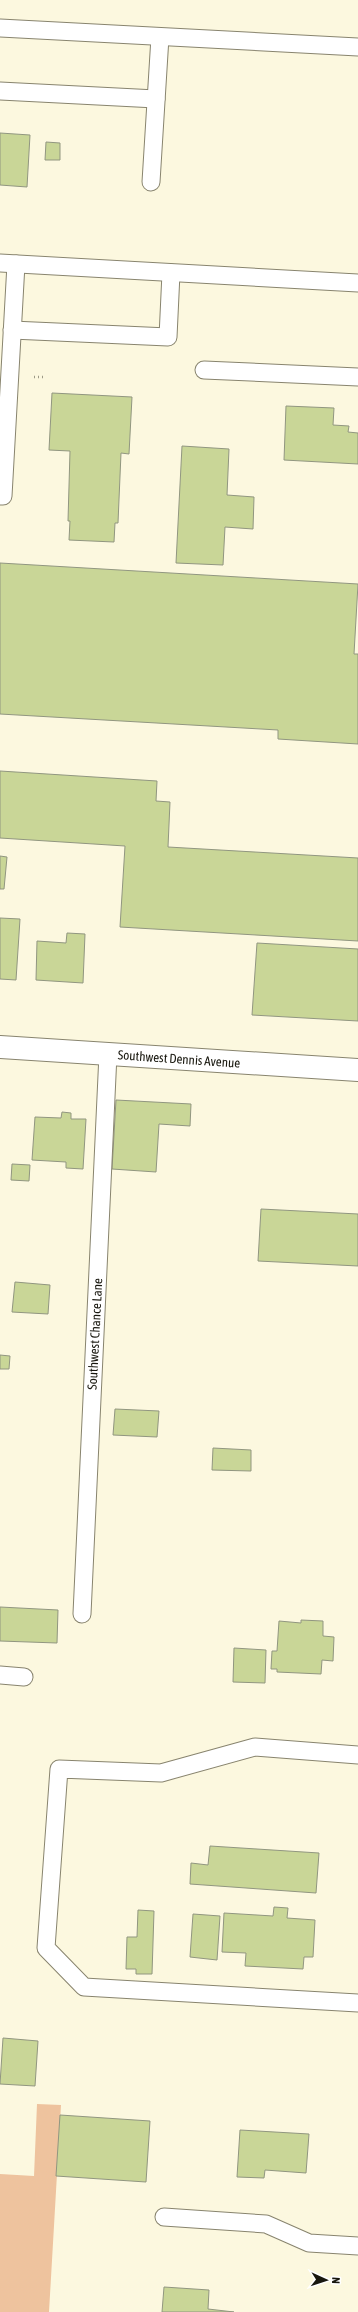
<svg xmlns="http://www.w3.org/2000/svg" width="358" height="2312" font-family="'Asap Condensed',sans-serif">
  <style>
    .green { fill: #eec39e }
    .building { fill: #c9d697; stroke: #919680 }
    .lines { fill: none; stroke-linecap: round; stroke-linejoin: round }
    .service-casing { stroke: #88846e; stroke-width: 19 }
    .tertiary-casing { stroke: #88846e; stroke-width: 24 }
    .path { stroke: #9d9a87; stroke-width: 2.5; stroke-dasharray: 1 3; stroke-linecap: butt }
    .service { stroke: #fff; stroke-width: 17 }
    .tertiary { stroke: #fff; stroke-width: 22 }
    .labels { text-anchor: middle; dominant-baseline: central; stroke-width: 3.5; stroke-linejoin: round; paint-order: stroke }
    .street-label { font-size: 13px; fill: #18170e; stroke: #fff }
  </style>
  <rect width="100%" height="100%" fill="#fcf8df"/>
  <!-- green -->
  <polygon class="green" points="37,2104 61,2105 49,2312 0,2312 0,2174 34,2176"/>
  <!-- building -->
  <g class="building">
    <polygon points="0,133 30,135 27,187 0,185"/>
    <polygon points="46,142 60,143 60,160 45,160"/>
    <polygon points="52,393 132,397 129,454 121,453 118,523 115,523 114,542 69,540 70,521 68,521 70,451 49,450"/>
    <polygon points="286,406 334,408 333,425 349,426 348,432 358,433 358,464 284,460"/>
    <polygon points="182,446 229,449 227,495 254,497 253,529 225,527 223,565 176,563"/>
    <polygon points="0,563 358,584 354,654 358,654 358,744 278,739 278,730 0,714"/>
    <polygon points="0,771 157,781 156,801 170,802 168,847 358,858 358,941 120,927 125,846 0,838"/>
    <polygon points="0,856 7,857 4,889 0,889"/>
    <polygon points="0,918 20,919 16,980 0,979"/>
    <polygon points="67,933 85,934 83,983 36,980 37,941 66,943"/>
    <polygon points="257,943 358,949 358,1021 252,1015"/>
    <polygon points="116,1100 191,1104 190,1126 159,1124 156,1172 112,1169"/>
    <polygon points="62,1112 71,1113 71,1119 86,1119 83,1169 66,1168 66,1162 32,1160 35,1117 61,1118"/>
    <polygon points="12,1164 30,1165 29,1181 11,1180"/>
    <polygon points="261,1209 358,1214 358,1266 258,1261"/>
    <polygon points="15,1282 50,1285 48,1314 12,1312"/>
    <polygon points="0,1355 10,1356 9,1369 0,1369"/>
    <polygon points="115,1409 159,1411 157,1437 113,1435"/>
    <polygon points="213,1448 251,1450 251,1471 212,1470"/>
    <polygon points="0,1607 58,1610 57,1643 0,1641"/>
    <polygon points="301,1620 323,1621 323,1636 334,1637 333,1661 322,1660 321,1674 277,1672 277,1669 271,1669 272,1651 277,1651 279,1621 301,1623"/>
    <polygon points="234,1648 266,1650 265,1683 233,1682"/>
    <polygon points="210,1846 319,1853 316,1893 190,1884 191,1863 208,1865"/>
    <polygon points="274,1907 288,1908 287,1918 315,1920 313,1957 304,1957 303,1969 245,1966 246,1953 222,1952 224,1913 273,1916"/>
    <polygon points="138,1910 154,1911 152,1974 136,1974 136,1969 126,1969 127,1937 137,1937"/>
    <polygon points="193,1914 220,1916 217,1960 190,1957"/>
    <polygon points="3,2038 38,2041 35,2086 0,2084"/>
    <polygon points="60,2115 150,2121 146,2182 56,2176"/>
    <polygon points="240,2130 309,2134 306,2173 265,2170 264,2178 237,2177"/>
    <polygon points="164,2287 209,2290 208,2309 234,2312 162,2312"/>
  </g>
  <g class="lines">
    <!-- service casing -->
    <g class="service-casing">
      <g id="service">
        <polyline points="0,28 358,47"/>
        <polyline points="0,91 156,99"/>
        <polyline points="151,182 160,37"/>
        <polyline points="0,263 358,283"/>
        <polyline points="12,330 168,337 171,273"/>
        <polyline points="204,370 358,377"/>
        <polyline points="0,496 3,496 16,264"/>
        <polyline points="82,1614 108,1054"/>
        <polyline points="0,1675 24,1677"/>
        <polyline points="358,1755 255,1747 161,1773 59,1769 46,1948 84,1987 358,2003"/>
        <polyline points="164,2217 266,2224 309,2243 358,2246"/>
      </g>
    </g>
    <!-- tertiary casing -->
    <g class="tertiary-casing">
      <polyline id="tertiary" points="0,1047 358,1070"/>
    </g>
    <!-- path -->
    <polyline class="path" points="34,377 46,377"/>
    <!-- service -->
    <use href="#service" class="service"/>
    <!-- tertiary -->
    <use href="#tertiary" class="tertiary"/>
  </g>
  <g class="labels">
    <!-- street labels -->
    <g class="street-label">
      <text transform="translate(179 1059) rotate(4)">Southwest Dennis Avenue</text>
      <text transform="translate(95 1334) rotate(-87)">Southwest Chance Lane</text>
    </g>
  </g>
  <!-- north arrow -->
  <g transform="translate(326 2280) rotate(93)" stroke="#ffffff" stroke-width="3" paint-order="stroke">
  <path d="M0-3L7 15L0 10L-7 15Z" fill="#18170e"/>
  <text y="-6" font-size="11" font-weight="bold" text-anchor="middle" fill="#18170e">N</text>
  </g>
</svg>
